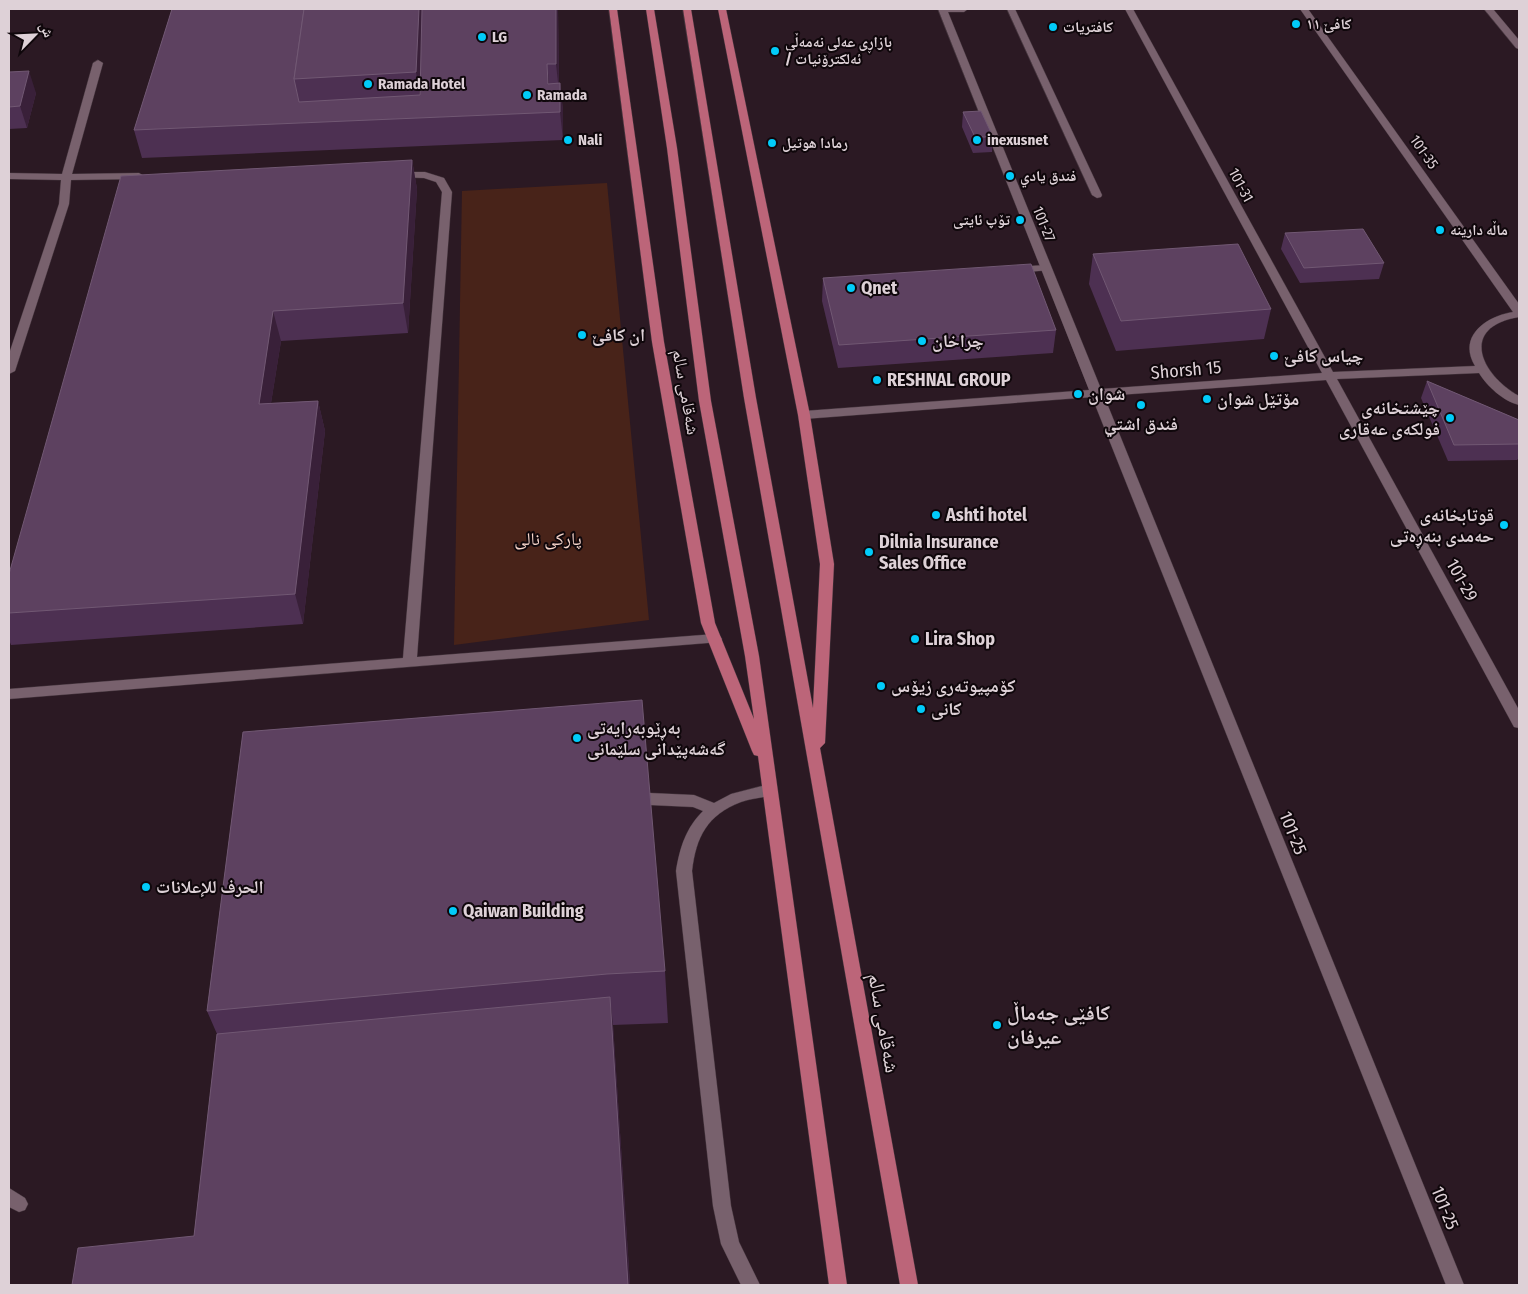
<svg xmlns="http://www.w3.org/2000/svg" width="1528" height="1294" font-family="'Fira Sans Condensed','Noto Naskh Arabic',sans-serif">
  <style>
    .green { fill: #482319 }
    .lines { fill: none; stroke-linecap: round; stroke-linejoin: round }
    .service-casing { stroke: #44353d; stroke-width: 1 }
    .minor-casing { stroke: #44353d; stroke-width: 1 }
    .primary-casing { stroke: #44353d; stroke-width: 1 }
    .service { fill: #78616d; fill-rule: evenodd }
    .minor { fill: #78616d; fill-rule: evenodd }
    .primary { fill: #bc6579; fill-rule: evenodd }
    .wall { fill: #4d3052 }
    .shaded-wall { fill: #392039 }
    .building { fill: #5d4160; stroke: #715873 }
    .poi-dot { fill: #01cbf9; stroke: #0f070b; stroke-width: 2 }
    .labels { text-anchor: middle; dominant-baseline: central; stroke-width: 4; stroke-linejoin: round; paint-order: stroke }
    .far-poi-label { font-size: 15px; font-weight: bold; fill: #ded1d7; stroke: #0f070b; text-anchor: start }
    .far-street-label { font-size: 15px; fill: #ded1d7; stroke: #0f070b }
    .poi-label { font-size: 18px; font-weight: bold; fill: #ded1d7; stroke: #0f070b; text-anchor: start }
    .street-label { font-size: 18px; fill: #ded1d7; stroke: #0f070b }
    .park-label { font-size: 18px; fill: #f8d6cc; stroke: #0f070b }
    .near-poi-label { font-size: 21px; font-weight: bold; fill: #ded1d7; stroke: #0f070b; text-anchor: start }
    .near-street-label { font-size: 21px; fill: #ded1d7; stroke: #0f070b }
  </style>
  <rect width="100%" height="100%" fill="#2b1923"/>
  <!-- green -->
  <polygon class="green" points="607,183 649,620 454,645 462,191"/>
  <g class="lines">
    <!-- service casing -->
    <g class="service-casing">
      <g id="service">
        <polygon points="1007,9 1015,9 1102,195 1101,197 1097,198 1092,195"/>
        <polygon points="98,60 103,63 72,174 139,173 144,176 139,179 71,180 69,204 15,371 9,374 9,354 59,204 61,180 9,179 9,173 62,174 93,63"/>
        <polygon points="395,172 425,172 444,178 452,192 417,657 715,634 720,636 722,639 720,642 9,699 9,689 403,658 442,192 436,182 424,178 391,177 390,175"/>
        <polygon points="1046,265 1050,266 1051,268 1050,270 1015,273 1010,270 1015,267"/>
        <path d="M770,784L775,786L777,790L775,794C764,798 752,798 741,802C707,815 696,837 692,871L731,1206L739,1242L760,1285H741L721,1244L713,1206L676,871C680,847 686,828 703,811L693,807L650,805L645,803L643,799L645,795L650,793L694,795L714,803L731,794Z"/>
        <polygon points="9,1188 25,1198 28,1204 25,1210 19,1212 9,1207"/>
      </g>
    </g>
    <!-- minor casing -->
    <g class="minor-casing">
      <g id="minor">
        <path d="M938,9H968L964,12H948L1101,389L1322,373L1125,9H1133L1333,372L1475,366C1457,336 1487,316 1513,312L1300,9H1308L1519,304V317C1459,327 1480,374 1519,396V405C1503,401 1487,386 1479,373L1337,379L1519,710V728L1514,727L1326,380L1104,396L1464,1285H1446L1092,397L804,419L798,415L804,411L1089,390Z"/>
        <polygon points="1484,9 1493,9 1519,40 1519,49 1516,48"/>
      </g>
    </g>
    <!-- primary casing -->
    <g class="primary-casing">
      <g id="primary">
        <polygon points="609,9 617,9 664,342 715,623 754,719 745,656 699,401 667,148 646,9 654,9 677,148 711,401 759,656 847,1285 829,1285 758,756 754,755 752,751 701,623 652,342"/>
        <polygon points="683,9 691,9 756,398 813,708 820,564 798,415 718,9 726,9 810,415 834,564 825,743 820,748 918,1285 900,1285 744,398"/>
      </g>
    </g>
    <!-- service -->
    <use href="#service" class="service"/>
    <!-- minor -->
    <use href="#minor" class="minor"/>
    <!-- primary -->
    <use href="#primary" class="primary"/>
  </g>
  <!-- wall -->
  <g class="wall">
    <polygon points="172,9 558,9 559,83 560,83 563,111 563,140 142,158 134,130"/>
    <polygon points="9,72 36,93 27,128 9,129"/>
    <polygon points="963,112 993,137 992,152 973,153 962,127"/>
    <polygon points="412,160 417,189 408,333 281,341 271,403 318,401 325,431 303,624 11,645 9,640 9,574"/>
    <polygon points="1285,233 1384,263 1379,279 1300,283 1281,249"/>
    <polygon points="1093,254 1271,309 1264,339 1116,351 1089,284"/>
    <polygon points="823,278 1056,330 1053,353 838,368 822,301"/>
    <polygon points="1427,381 1519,420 1519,458 1517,460 1448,461 1421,398"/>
    <polygon points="243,732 665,971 668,1023 613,1025 630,1285 72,1285 194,1236 217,1034 207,1011"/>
  </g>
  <!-- shaded-wall -->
  <g class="shaded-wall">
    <polygon points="419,9 422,9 427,39 423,117 416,72"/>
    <polygon points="556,9 558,9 559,92 556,64"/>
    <polygon points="547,64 550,92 548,84"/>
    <polygon points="29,71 36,93 27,128 20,106"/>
    <polygon points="560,83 563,111 563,140 560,112"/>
    <polygon points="412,160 417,189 408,333 403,303"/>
    <polygon points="273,311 281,341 266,434 259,404"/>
    <polygon points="318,401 325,431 303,624 295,594"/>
    <polygon points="610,997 613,1025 630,1285 628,1285"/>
  </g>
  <!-- building -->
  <g class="building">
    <polygon points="172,9 304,9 294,79 299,102 420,95 422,9 556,9 556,64 547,64 548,84 560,83 560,112 134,130"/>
    <polygon points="304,9 419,9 416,72 294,79"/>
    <polygon points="29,71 20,106 9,107 9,72"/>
    <polygon points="981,111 993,137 975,137 963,112"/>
    <polygon points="412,160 403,303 273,311 259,404 318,401 295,594 9,613 9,574 121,176"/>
    <polygon points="1363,229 1384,263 1304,268 1285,233"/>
    <polygon points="1238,244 1271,309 1121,321 1093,254"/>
    <polygon points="1031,264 1056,330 839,345 823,278"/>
    <polygon points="1427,381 1519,420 1519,444 1454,445"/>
    <polygon points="642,700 665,971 607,974 207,1011 243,732"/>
    <polygon points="610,997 628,1285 72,1285 78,1248 194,1236 217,1034"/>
  </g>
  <!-- markers -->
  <g class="poi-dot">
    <circle cx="1296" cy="24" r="5"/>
    <circle cx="1053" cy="27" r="5"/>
    <circle cx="482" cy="37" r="5"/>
    <circle cx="775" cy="51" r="5"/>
    <circle cx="368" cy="84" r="5"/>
    <circle cx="527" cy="95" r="5"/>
    <circle cx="568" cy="140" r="5"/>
    <circle cx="977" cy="140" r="5"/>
    <circle cx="772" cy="143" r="5"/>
    <circle cx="1010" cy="176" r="5"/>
    <circle cx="1020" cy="220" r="5"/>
    <circle cx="1440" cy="230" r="5"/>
    <circle cx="851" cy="288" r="5"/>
    <circle cx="582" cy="335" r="5"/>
    <circle cx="922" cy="341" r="5"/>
    <circle cx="1274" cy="356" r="5"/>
    <circle cx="877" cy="380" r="5"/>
    <circle cx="1078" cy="394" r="5"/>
    <circle cx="1207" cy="399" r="5"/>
    <circle cx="1141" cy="405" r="5"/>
    <circle cx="1450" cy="418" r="5"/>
    <circle cx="936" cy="515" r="5"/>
    <circle cx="1504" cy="525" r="5"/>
    <circle cx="869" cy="552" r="5"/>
    <circle cx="915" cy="639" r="5"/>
    <circle cx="881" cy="686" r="5"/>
    <circle cx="921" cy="709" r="5"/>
    <circle cx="577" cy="738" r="5"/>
    <circle cx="146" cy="887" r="5"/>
    <circle cx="453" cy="911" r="5"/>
    <circle cx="997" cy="1025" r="5"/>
  </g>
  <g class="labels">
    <!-- far-poi labels -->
    <g class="far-poi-label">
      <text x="1306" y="24">كافێ ١١</text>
      <text x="1063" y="27">كافتريات</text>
      <text x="492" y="37">LG</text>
      <text x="785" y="42">بازاڕی عەلی نەمەڵی<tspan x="785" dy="17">/ ئەلکترۆنیات</tspan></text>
      <text x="378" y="84">Ramada Hotel</text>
      <text x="537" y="95">Ramada</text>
      <text x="578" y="140">Nali</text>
      <text x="987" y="140">inexusnet</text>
      <text x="782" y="143">رمادا هوتيل</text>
      <text x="1020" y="176">فندق يادي</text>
      <text x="1010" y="220" text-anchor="end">تۆپ ئایتی</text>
      <text x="1450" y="230">ماڵە دارینە</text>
    </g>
    <!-- far-street labels -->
    <g class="far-street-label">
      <text transform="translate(1424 152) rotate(55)">101-35</text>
      <text transform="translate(1241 185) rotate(62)">101-31</text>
      <text transform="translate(1044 224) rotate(68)">101-27</text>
    </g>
    <!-- poi labels -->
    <g class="poi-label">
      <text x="861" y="288">Qnet</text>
      <text x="592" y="335">ان کافێ</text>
      <text x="932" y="341">چراخان</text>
      <text x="1284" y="356">چياس كافێ</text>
      <text x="887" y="380">RESHNAL GROUP</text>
      <text x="1088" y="394">شوان</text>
      <text x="1217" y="399">مۆتێل شوان</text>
      <text x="1440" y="408" text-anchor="end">چێشتخانەی<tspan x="1440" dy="21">فولکەی عەقاری</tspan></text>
      <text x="1141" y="424" text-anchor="middle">فندق اشتي</text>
      <text x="946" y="515">Ashti hotel</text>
      <text x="1494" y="515" text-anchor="end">قوتابخانەی<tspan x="1494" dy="21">حەمدی بنەڕەتی</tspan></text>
      <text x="879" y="542">Dilnia Insurance<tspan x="879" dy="21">Sales Office</tspan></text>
      <text x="925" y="639">Lira Shop</text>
      <text x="891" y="686">کۆمپیوتەری زیۆس</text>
      <text x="931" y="709">کانی</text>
      <text x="587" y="728">بەڕێوبەرایەتی<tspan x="587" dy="21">گەشەپێدانی سلێمانی</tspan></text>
      <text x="156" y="887">الحرف للإعلانات</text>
      <text x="463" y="911">Qaiwan Building</text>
    </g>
    <!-- street labels -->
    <g class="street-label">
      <text transform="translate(1186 370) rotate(-5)">Shorsh 15</text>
      <text transform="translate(686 392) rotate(80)">شەقامی سالم</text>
      <text transform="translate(1462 580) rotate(61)">101-29</text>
      <text transform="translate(1293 833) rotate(68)">101-25</text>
      <text transform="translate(1445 1208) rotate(68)">101-25</text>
    </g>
    <!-- park labels -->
    <g class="park-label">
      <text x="548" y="539">پارکی نالی</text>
    </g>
    <!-- near-poi labels -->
    <g class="near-poi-label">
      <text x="1007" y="1013">کافێی جەماڵ<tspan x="1007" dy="24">عیرفان</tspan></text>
    </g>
    <!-- near-street labels -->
    <g class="near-street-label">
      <text transform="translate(884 1023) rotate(80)">شەقامی سالم</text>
    </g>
  </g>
  <!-- border -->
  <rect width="1528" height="1294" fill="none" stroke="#ded1d7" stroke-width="20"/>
  <!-- north arrow -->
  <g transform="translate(35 35) rotate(66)" stroke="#0f070b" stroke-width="4" paint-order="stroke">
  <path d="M0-4L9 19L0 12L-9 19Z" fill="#ded1d7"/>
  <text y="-8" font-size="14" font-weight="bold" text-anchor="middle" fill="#ded1d7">ش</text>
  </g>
</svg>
